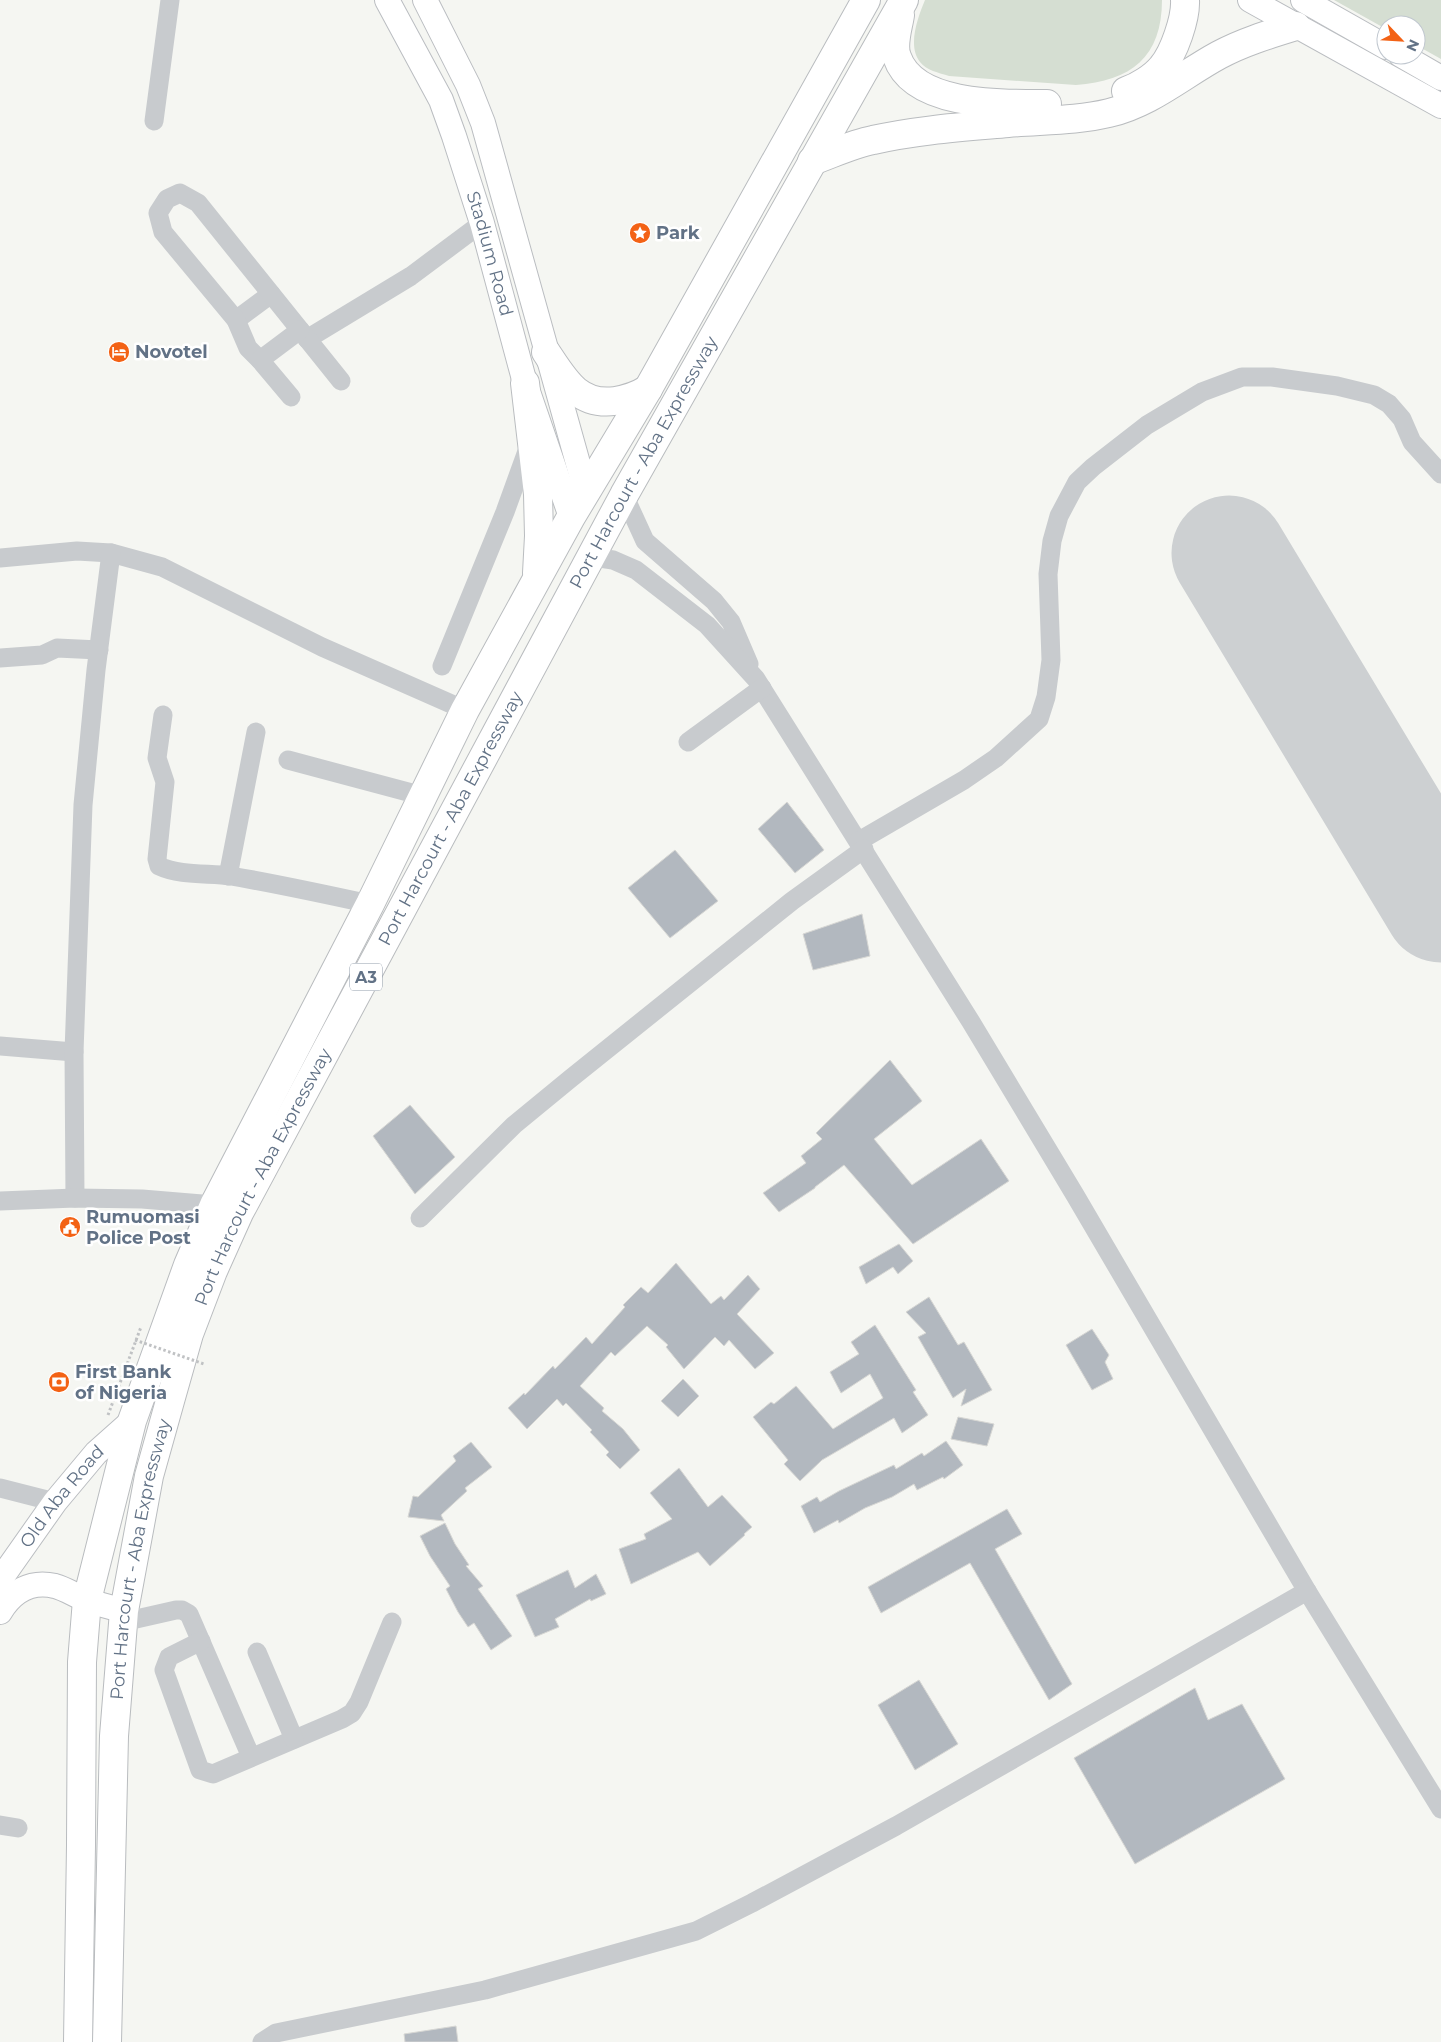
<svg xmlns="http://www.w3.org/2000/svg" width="1441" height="2042" font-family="Montserrat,sans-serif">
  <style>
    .green { fill: #d5ded2 }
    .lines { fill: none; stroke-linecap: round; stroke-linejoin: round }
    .runway { stroke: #cdd0d2; stroke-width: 115 }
    .building { fill: #b2b8bf; stroke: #d7d7d4 }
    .major-casing { stroke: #babdc1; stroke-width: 26 }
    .highway-casing { stroke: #b9bcbf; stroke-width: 30 }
    .path { stroke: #c0c2c4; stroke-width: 3; stroke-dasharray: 2.5 2.5; stroke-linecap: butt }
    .minor { stroke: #c8cbce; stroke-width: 19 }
    .major { stroke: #fff; stroke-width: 24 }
    .highway { stroke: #fff; stroke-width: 28 }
    .path-bridge { stroke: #c0c2c4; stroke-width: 3; stroke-dasharray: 2.5 2.5; stroke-linecap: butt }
    .labels { text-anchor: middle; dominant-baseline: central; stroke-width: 5; stroke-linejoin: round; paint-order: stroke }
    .shield { fill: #fff; stroke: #919caa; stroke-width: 1 }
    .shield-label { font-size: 16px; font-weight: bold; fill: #627286 }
    .poi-label { font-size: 18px; font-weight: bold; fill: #627286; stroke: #fff; text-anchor: start }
    .street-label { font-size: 18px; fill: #627286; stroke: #fff }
  </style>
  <rect width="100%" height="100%" fill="#f5f6f2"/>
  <!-- green -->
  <g class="green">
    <path d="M925,0H1162C1162,57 1131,81 1076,85L949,76C939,73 926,70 920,62C907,46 918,17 925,0Z"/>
    <polygon points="1334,0 1441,0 1441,59 1416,45 1416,25 1386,25 1386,29"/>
  </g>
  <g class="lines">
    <!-- runway -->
    <polyline class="runway" points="1229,553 1441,905"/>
  </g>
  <!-- building -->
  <g class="building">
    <polygon points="787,802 824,850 795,873 758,829"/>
    <polygon points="675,850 718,901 670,938 628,888"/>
    <polygon points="862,914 870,956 813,970 803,934"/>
    <polygon points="890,1060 922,1101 874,1139 912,1185 981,1139 1009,1181 913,1244 844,1165 815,1187 815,1188 779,1212 763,1193 806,1163 801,1156 822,1139 816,1133"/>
    <polygon points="410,1105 455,1157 415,1194 373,1136"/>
    <polygon points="899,1244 913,1261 898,1274 893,1267 866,1284 859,1267"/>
    <polygon points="676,1263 711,1304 721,1296 724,1300 748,1275 760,1289 737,1314 774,1353 755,1369 729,1340 724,1346 715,1337 684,1369 666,1347 668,1345 647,1326 615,1356 611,1352 580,1386 604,1408 602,1411 623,1429 640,1450 620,1469 606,1455 609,1452 590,1432 592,1430 566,1403 563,1406 557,1399 527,1429 508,1408 524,1393 525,1395 553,1366 555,1369 586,1337 592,1344 625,1307 623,1305 641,1287 648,1293"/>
    <polygon points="929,1297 958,1345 964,1342 992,1390 961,1406 966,1389 953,1398 918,1337 926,1333 906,1312"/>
    <polygon points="875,1325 916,1390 913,1392 928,1415 902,1433 894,1418 822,1460 800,1481 784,1464 788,1460 753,1417 771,1402 774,1404 796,1386 833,1429 883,1398 870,1374 841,1393 830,1372 859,1354 851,1342"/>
    <polygon points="1092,1329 1109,1355 1105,1362 1113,1379 1092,1390 1066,1345"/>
    <polygon points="683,1379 699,1396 678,1417 661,1401"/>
    <polygon points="958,1417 994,1424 987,1446 951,1439"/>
    <polygon points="946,1441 963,1465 944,1479 943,1477 917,1490 914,1484 892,1497 865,1508 839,1523 838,1520 814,1533 801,1506 817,1497 820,1502 839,1491 894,1465 896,1469 922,1453 924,1456"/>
    <polygon points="471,1442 492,1467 465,1488 467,1491 441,1515 444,1521 408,1517 413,1496 418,1497 456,1461 453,1456"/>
    <polygon points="679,1468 708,1507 722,1495 752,1527 744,1534 745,1535 710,1566 698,1552 631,1584 619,1549 646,1539 644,1534 672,1519 650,1493"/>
    <polygon points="1007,1509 1022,1534 995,1549 1072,1684 1049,1700 970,1563 881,1613 868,1587"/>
    <polygon points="445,1523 455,1544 469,1565 466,1566 483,1586 478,1589 512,1636 491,1650 474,1623 468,1627 458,1612 446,1589 450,1586 430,1556 420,1536"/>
    <polygon points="568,1570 575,1588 596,1574 606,1594 591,1601 590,1599 555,1619 559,1627 535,1637 516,1595"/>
    <polygon points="919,1680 958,1744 915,1770 878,1705"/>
    <polygon points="1195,1688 1208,1720 1242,1704 1285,1779 1135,1864 1074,1758"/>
    <polygon points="456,2026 458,2042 405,2042 404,2034"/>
  </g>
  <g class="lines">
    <!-- major casing -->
    <g class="major-casing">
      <g id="major">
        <path id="s1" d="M387,0L441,100L454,136L482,223L525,383L571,517"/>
        <polyline points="425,0 468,85 483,123 586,492"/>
        <polyline points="1250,0 1441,106"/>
        <polyline points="1303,0 1386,47"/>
        <polyline points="1401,55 1441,78"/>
        <path id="s2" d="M0,1580L55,1502L96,1453L132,1421"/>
        <path d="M0,1612C12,1592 30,1580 55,1586C66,1589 76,1596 87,1600C99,1605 112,1607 124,1611"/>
      </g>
    </g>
    <!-- highway casing -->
    <g class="highway-casing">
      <g id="highway">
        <path d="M900,15C898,28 892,45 897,57C914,107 1004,104 1047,104"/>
        <path d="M1126,91C1138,87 1154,77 1162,67C1174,53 1186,18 1185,0"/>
        <path d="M812,161C832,154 852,144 873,140C917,130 963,127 1008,123C1042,120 1076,121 1109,113C1151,103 1182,75 1219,55C1243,42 1270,34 1296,26"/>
        <path d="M546,352C564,379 578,406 615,401C628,399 637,396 648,389"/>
        <polyline points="525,383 538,494 539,536 537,573"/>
        <polyline points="78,2042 81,1845 82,1662 87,1600 132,1421 188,1265 214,1205 370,904 465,710 571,517 648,389 866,0"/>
        <path id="s3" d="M107,2042L114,1736L124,1611L149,1476L170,1401L189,1334L213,1271L239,1213L624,495L904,0"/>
      </g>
    </g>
    <!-- path -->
    <polyline class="path" points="108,1415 141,1327"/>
    <!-- minor -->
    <g class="minor">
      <polyline points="154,121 170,0"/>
      <polyline points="236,320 271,294"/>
      <polyline points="307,339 411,276 482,223"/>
      <polyline points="260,360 248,348 236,320 163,232 158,213 167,199 180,193 198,203 341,381"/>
      <polyline points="291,397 260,360 300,330"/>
      <polyline points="624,495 645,541 714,601 731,622 749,664"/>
      <polyline points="593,557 613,560 636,570 707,625 756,679 971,1022 1075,1195 1307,1591 1441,1809"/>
      <polyline points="0,558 77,551 111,553 162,567 322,647 465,710"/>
      <polyline points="0,658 42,655 57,648 99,650"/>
      <polyline points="442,666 505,512 530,443"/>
      <path d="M163,715L157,758L165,782L157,859L159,866C180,876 208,873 231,876C278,884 324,894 370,904"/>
      <polyline points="688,742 762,688"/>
      <polyline points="288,760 423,796"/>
      <polyline points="859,841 964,780 996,758 1039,719 1046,697 1051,660 1048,574 1052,541 1059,516 1077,482 1093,467 1147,425 1202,392 1242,377 1272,377 1337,386 1374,395 1389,404 1402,419 1412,442 1441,474"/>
      <polyline points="228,876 256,732"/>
      <polyline points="0,1046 74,1052"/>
      <polyline points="75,1198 74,1052 83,805 96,670 111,553"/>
      <polyline points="0,1201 75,1198 142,1199 214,1205"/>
      <polyline points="420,1218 514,1125 570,1079 792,901 864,849"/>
      <polyline points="0,1488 55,1502"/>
      <polyline points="123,1622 176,1610 182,1610 189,1614 251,1757"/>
      <polyline points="201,1641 169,1657 164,1670 200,1770 213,1774 342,1719 352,1713 359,1702 392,1622"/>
      <polyline points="257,1652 294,1739"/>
      <polyline points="0,1825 18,1828"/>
      <polyline points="262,2042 276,2033 485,1990 696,1931 752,1903 896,1826 1307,1591"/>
    </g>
    <!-- major -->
    <use href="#major" class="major"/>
    <!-- highway -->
    <use href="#highway" class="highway"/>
    <!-- path-bridge -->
    <polyline class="path-bridge" points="135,1340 204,1364"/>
  </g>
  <!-- icons -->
  <defs>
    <g id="sight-disc" transform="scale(1.125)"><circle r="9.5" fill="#f36215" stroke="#fff"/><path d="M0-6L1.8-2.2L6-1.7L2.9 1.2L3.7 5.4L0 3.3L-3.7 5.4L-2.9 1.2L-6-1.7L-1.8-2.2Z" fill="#fff"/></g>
    <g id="hotel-disc" transform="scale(1.125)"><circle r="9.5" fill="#f36215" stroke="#fff"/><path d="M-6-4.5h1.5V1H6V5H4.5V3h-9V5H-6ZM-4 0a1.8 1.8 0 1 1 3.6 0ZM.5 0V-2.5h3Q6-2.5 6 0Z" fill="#fff"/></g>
    <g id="civic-disc" transform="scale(1.125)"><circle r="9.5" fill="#f36215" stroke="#fff"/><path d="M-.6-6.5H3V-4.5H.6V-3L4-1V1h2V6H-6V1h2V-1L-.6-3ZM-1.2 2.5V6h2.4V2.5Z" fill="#fff"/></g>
    <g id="bank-disc" transform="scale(1.125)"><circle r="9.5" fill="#f36215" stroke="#fff"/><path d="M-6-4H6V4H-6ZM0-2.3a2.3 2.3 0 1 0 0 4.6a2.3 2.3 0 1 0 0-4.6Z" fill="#fff"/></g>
  </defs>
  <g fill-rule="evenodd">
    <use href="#sight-disc" x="640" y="233"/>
    <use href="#hotel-disc" x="119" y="352"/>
    <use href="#civic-disc" x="70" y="1227"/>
    <use href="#bank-disc" x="59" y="1382"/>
  </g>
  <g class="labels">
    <!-- shield labels -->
    <rect class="shield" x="350" y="963.5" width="32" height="27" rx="4"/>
    <g class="shield-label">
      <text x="366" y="977">A3</text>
    </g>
    <!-- poi labels -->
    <g class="poi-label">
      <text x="656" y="233">Park</text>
      <text x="135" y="352">Novotel</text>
      <text x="86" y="1217">Rumuomasi<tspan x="86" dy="21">Police Post</tspan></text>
      <text x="75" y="1372">First Bank<tspan x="75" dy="21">of Nigeria</tspan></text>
    </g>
    <!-- street labels -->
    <g class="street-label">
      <text stroke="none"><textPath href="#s1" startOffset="275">Stadium Road</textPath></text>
      <text stroke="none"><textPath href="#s3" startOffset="1700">Port Harcourt - Aba Expressway</textPath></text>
      <text stroke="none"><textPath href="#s3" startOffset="1295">Port Harcourt - Aba Expressway</textPath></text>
      <text stroke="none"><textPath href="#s3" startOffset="890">Port Harcourt - Aba Expressway</textPath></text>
      <text stroke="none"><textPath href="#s2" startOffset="104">Old Aba Road</textPath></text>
      <text stroke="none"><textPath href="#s3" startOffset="485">Port Harcourt - Aba Expressway</textPath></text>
    </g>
  </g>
  <!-- north arrow -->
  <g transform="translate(1401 40) rotate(115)"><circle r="24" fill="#ffffff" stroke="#c0c7cf"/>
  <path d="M0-4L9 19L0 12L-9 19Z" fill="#f36215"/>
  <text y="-8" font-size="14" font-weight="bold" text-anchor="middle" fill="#627286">N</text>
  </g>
</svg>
